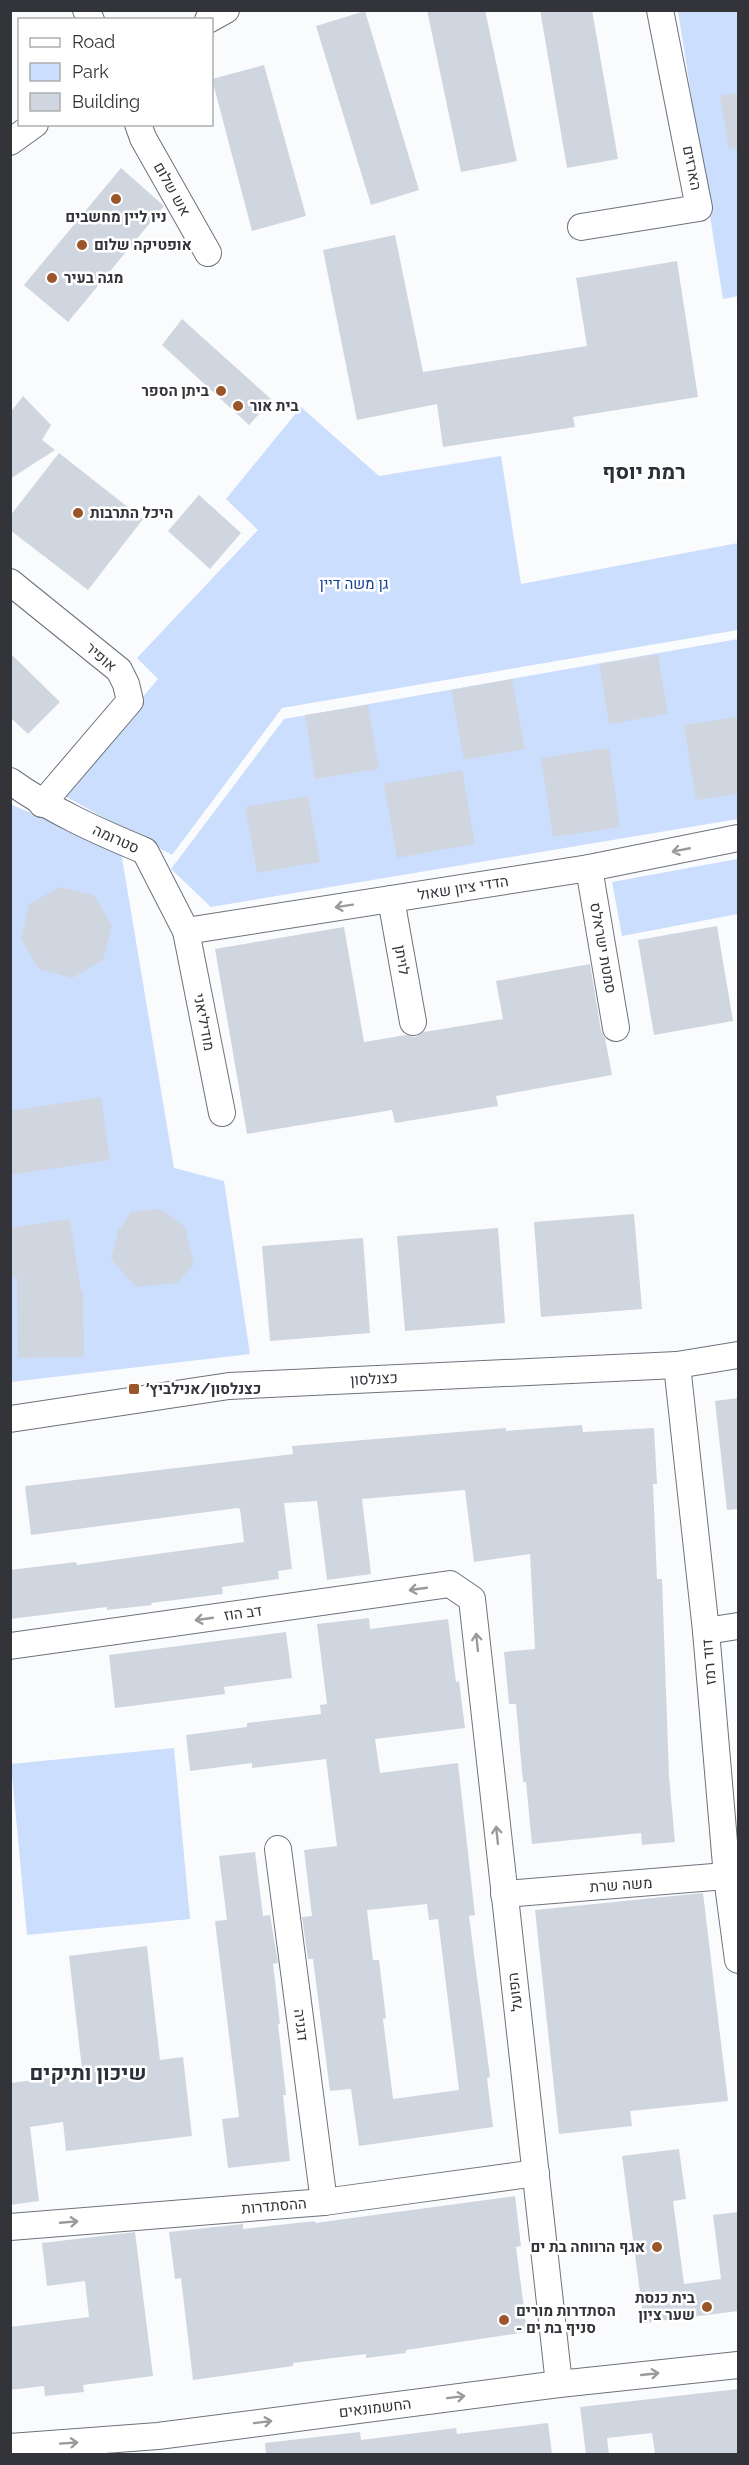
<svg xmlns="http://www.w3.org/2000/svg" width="749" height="2465" font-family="Raleway,Heebo,sans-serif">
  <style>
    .green { fill: #ccdefd }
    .building { fill: #d0d6e0; fill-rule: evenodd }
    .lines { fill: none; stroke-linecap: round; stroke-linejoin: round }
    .minor-casing { stroke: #6d727b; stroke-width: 28 }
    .minor { stroke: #fff; stroke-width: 26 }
    .oneway { stroke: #989a9c }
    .poi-dot { fill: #9a5528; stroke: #fff; stroke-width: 2 }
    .labels { text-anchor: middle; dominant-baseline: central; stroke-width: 5; stroke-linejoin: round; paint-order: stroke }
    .street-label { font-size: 15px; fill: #323439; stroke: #fff }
    .poi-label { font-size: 15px; font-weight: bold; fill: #323439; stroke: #fff; text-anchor: start }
    .park-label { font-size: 15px; fill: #124093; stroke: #fff }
    .district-label { font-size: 21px; font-weight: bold; fill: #2b3038; stroke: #fff }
  </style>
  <rect width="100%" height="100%" fill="#fafbfd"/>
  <!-- green -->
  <g class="green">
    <polygon points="678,11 738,11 738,296 723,299"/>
    <polygon points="301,407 379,476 501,456 521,584 738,543 738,630 282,708 172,855 61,794 158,679 137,658 258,530 226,499"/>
    <polygon points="738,639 738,819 211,907 171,869 284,719"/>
    <polygon points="10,804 121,852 174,1168 224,1181 250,1354 11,1382"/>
    <polygon points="737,859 738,914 622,936 612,882"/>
    <polygon points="174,1748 190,1919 27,1935 11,1764"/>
  </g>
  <!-- building -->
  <g class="building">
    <polygon points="427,10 485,10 517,161 461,172"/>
    <polygon points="540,10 592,10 618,159 567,168"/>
    <polygon points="365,11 419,190 371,205 316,26"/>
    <polygon points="264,65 306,216 252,231 212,79"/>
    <polygon points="738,93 738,148 729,149 720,96"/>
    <polygon points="121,168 164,206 68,322 24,285"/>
    <polygon points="395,235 423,372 587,346 576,278 677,261 698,397 573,417 575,427 443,447 437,404 357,420 323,250"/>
    <polygon points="182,319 272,400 249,425 162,345"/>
    <polygon points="23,396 51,425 42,440 55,450 10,479 10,413"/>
    <polygon points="59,453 143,519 88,590 10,530 10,516"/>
    <polygon points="199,495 241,533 210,569 168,531"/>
    <polygon points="10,653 60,702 28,734 10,717"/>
    <polygon points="658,654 668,714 609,724 599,664"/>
    <polygon points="512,679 525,749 464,760 451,690"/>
    <polygon points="368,705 379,769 315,779 305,715"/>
    <polygon points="738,717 738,794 696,800 684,725"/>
    <polygon points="609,748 620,827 553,837 541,758"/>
    <polygon points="462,770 475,844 397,858 384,784"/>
    <polygon points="308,796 320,862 257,873 245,807"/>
    <polygon points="60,887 94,895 112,926 103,960 72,978 39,969 21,939 29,904"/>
    <polygon points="717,926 733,1021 654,1035 638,940"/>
    <polygon points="344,927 364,1042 406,1035 415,1037 424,1032 503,1019 496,981 590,964 601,1030 605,1038 612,1075 496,1096 498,1106 395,1123 392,1110 247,1134 215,949"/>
    <polygon points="101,1097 110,1160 10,1175 10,1111"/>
    <polygon points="161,1209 185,1227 194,1264 177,1283 136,1287 111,1259 118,1231 131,1212"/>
    <polygon points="634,1214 642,1309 541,1317 534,1222"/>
    <polygon points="70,1219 81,1290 83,1290 84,1357 18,1358 17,1277 10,1278 10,1228"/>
    <polygon points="498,1228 505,1323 405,1331 397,1236"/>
    <polygon points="363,1238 370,1333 270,1341 262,1246"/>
    <polygon points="738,1398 738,1509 727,1510 715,1401"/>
    <polygon points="582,1425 583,1432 654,1428 657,1484 653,1484 657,1579 662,1579 669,1776 675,1842 642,1845 641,1833 532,1844 526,1782 523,1782 516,1704 509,1704 504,1652 535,1649 530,1554 474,1562 465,1490 362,1499 371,1574 327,1580 317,1501 284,1503 292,1569 278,1571 279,1579 222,1587 223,1594 151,1603 152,1605 107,1610 107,1607 10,1619 10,1570 76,1562 77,1565 244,1542 240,1509 238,1508 31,1535 25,1486 293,1454 292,1446 506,1428 506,1431"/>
    <path d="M369,1618L370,1629L448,1619L456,1682L459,1681L465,1728L375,1739L380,1773L458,1763L475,1915L469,1916L490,2077L487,2078L493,2127L359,2146L351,2089L330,2091L313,1959H308L302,1917L312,1916L304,1850L337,1846L326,1759L252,1768V1763L190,1771L186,1735L247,1727V1723L321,1714L320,1705L327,1704L317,1624ZM427,1904L429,1920L438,1919L459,2090L393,2099L383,2019L386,2018L379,1960H373L367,1910Z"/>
    <polygon points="286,1632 292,1678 224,1687 225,1694 115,1708 109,1655"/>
    <polygon points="255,1852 263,1916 270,1915 278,1963 273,1964 280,2024 278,2024 286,2095 283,2095 290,2161 228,2168 222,2119 239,2117 215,1921 227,1920 219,1856"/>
    <polygon points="703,1893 728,2101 630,2111 632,2126 559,2134 535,1910"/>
    <polygon points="147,1946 160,2060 183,2057 192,2136 66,2151 63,2122 30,2127 39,2201 10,2205 10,2083 58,2077 57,2072 82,2069 69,1956"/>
    <polygon points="679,2149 686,2199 673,2201 684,2284 721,2279 713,2215 738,2212 738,2311 644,2323 622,2156"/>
    <polygon points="515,2196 521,2246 516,2247 527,2332 406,2350 406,2353 366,2358 366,2354 293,2363 293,2366 193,2380 181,2278 175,2279 169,2232 243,2224 243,2229 315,2221 315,2223"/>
    <polygon points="135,2232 153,2376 83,2385 84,2392 45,2396 44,2386 10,2390 10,2327 89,2317 85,2281 47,2286 42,2243"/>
    <polygon points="738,2389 738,2454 655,2454 652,2433 607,2438 609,2454 586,2454 580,2407"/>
    <polygon points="548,2423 552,2454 266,2454 265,2443 360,2432 361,2440 456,2428 457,2434"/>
  </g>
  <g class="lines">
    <!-- minor casing -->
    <g class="minor-casing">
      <g id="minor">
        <polyline points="86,10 91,20"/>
        <polyline points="208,20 226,10"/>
        <polyline points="138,124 143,138 208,253"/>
        <polyline points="10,142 35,124"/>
        <polyline points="581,227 699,208 660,10"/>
        <polyline points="10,582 119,670 126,684 130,701 42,804"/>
        <path d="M10,781C52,811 97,831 145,851L186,931L222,1113"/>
        <polyline points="589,868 616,1028"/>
        <polyline points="391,899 413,1022"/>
        <polyline points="186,931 589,868 738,838"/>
        <polyline points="677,1365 706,1631 727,1877 738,1960"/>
        <polyline points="10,1419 229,1386 677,1365 738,1355"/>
        <polyline points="706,1631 738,1626"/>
        <polyline points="10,1646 450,1584 472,1599 559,2384"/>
        <polyline points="278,1849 324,2202"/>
        <polyline points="504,1894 738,1875"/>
        <polyline points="10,2227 324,2202 536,2173"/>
        <polyline points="10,2447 158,2436 559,2384 738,2365"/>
      </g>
    </g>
    <!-- minor -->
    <use href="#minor" class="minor"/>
  </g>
  <!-- one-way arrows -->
  <defs><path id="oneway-shaft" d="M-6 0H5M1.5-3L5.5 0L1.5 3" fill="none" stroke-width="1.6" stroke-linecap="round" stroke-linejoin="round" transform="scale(1.5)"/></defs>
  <g class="oneway">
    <use href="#oneway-shaft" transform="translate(681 850) rotate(169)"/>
    <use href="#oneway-shaft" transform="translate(344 906) rotate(171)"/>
    <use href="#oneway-shaft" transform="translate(418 1589) rotate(172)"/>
    <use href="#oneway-shaft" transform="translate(204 1619) rotate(172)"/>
    <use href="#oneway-shaft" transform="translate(477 1642) rotate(-96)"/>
    <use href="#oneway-shaft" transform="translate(497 1835) rotate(-96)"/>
    <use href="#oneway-shaft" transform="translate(69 2222) rotate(-5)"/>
    <use href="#oneway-shaft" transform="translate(650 2374) rotate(-6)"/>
    <use href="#oneway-shaft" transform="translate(456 2397) rotate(-7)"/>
    <use href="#oneway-shaft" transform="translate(263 2422) rotate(-7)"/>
    <use href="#oneway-shaft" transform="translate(69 2443) rotate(-4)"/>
  </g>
  <!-- markers -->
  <g class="poi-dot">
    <circle cx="116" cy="199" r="6"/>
    <circle cx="82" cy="245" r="6"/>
    <circle cx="52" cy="278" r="6"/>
    <circle cx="221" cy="391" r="6"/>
    <circle cx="238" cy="406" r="6"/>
    <circle cx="78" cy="513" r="6"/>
    <rect x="128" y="1383" width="12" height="12" rx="3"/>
    <circle cx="657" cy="2247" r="6"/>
    <circle cx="707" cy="2307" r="6"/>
    <circle cx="504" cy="2320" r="6"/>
  </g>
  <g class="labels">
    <!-- street labels -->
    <g class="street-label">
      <text transform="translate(692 168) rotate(79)">הארזים</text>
      <text transform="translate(172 189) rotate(61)">אש שלום</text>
      <text transform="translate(101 657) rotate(41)">אופיר</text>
      <text transform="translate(116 839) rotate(24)">סטרומה</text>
      <text transform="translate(463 888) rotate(-9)">הדדי ציון שאול</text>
      <text transform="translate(603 948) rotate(80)">סמטת ישראלס</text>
      <text transform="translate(402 960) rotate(80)">לויתן</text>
      <text transform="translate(204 1022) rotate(79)">מודיליאני</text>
      <text transform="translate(374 1379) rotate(-3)">כצנלסון</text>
      <text transform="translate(243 1613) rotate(-8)">דב הוז</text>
      <text transform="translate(709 1662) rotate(-95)">דוד רמז</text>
      <text transform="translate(621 1885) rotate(-4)">משה שרת</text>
      <text transform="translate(515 1992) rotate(-97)">הפועל</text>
      <text transform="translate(301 2025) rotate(83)">דגניה</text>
      <text transform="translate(274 2206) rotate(-5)">ההסתדרות</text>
      <text transform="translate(375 2408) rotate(-7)">החשמונאים</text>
    </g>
    <!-- poi labels -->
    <g class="poi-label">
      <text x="116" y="217" text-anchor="middle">ניו ליין מחשבים</text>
      <text x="94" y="245">אופטיקה שלום</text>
      <text x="64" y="278">מגה בעיר</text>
      <text x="209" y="391" text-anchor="end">ביתן הספר</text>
      <text x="250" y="406">בית אור</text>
      <text x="90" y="513">היכל התרבות</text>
      <text x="146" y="1389">כצנלסון/אנילביץ׳</text>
      <text x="645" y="2247" text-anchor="end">אגף הרווחה בת ים</text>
      <text x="695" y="2298" text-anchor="end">בית כנסת<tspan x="695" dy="17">שער ציון</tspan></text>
      <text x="516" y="2311">הסתדרות מורים<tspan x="516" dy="17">- סניף בת ים</tspan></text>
    </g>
    <!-- park labels -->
    <g class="park-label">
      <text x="354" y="584">גן משה דיין</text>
    </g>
    <!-- district labels -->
    <g class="district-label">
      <text x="644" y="471">רמת יוסף</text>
      <text x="88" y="2072">שיכון ותיקים</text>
    </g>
  </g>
  <!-- border -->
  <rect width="749" height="2465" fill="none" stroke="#323439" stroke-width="24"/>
  <!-- legend -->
  <rect x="18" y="18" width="195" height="108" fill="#ffffff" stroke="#adaeb0" stroke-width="1.5"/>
  <rect x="30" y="38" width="30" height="9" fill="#ffffff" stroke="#adaeb0" stroke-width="1.5"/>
  <text x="72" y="48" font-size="18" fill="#323439">Road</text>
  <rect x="30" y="63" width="30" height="18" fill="#ccdefd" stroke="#adaeb0" stroke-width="1.5"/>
  <text x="72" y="78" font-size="18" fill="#323439">Park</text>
  <rect x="30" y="93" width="30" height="18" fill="#d0d6e0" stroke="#adaeb0" stroke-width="1.5"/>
  <text x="72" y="108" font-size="18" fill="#323439">Building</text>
</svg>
